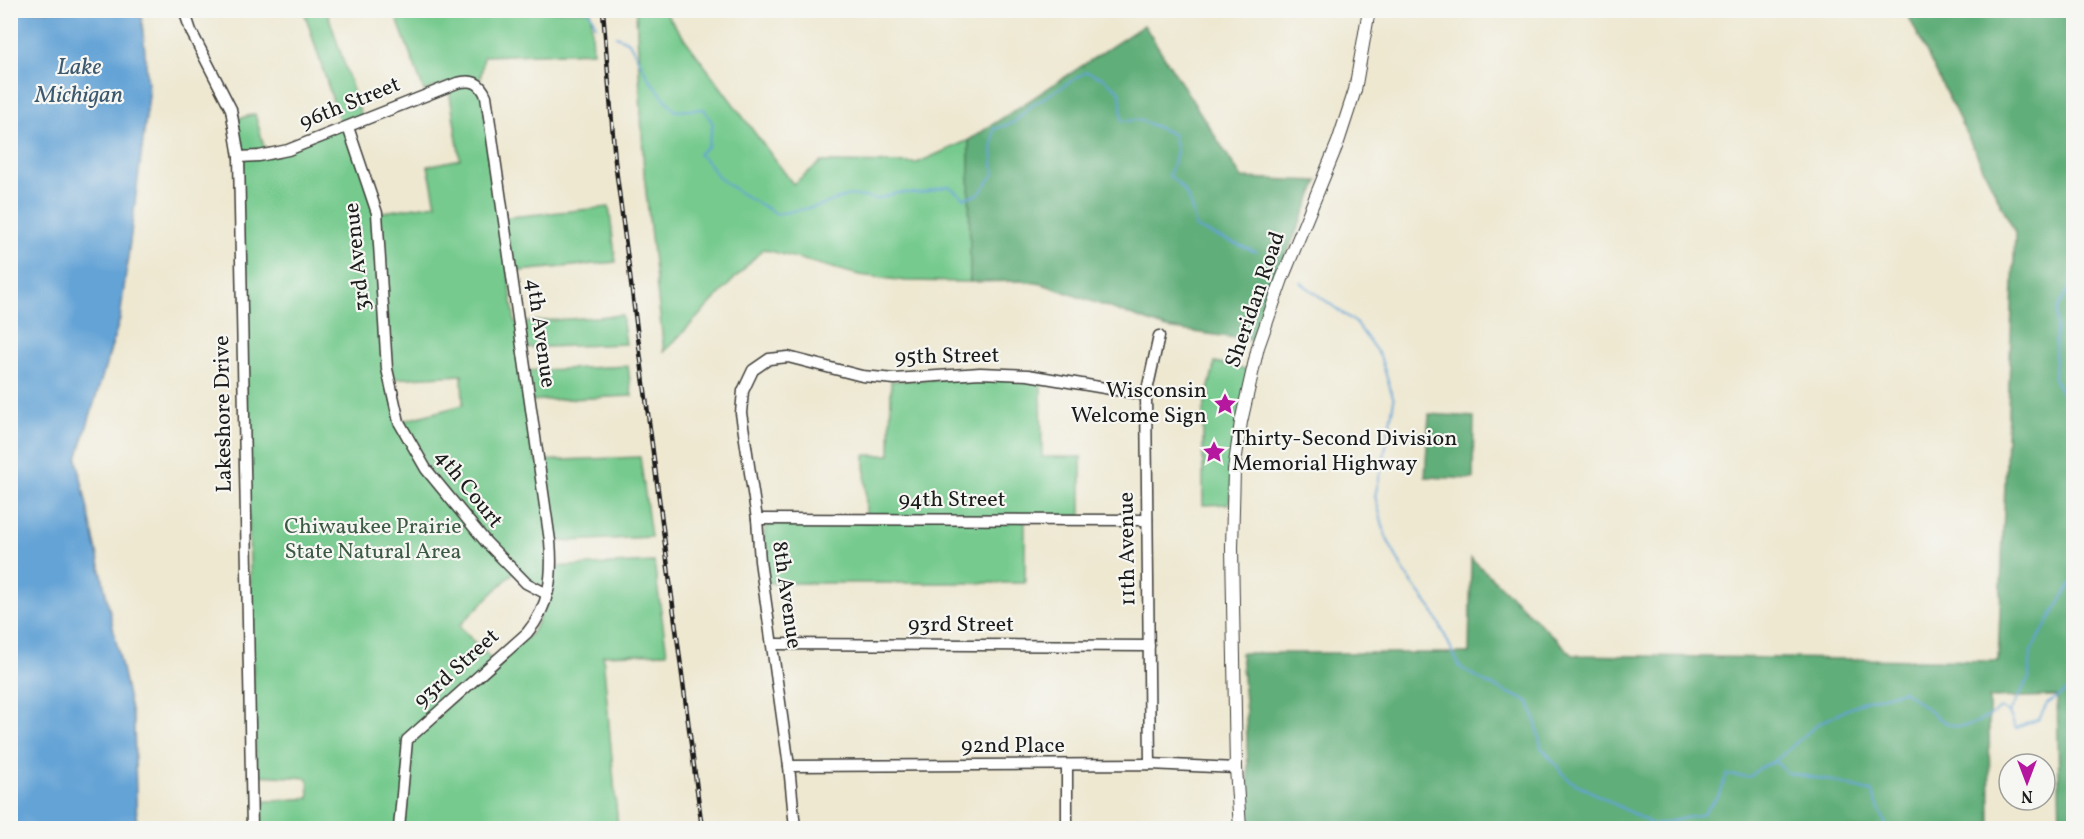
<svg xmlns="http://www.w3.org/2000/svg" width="2084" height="839" font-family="Vollkorn,serif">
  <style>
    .green { fill: #76ca8e; stroke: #497355; stroke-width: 1.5; fill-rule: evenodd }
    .forest { fill: #60ae79; stroke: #3e654a; stroke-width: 1.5 }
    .water { fill: #63a3d6; stroke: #406079; stroke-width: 1.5 }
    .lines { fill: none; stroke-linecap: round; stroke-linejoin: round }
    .stream { stroke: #63a3d6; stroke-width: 2 }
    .minor-casing { stroke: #3c3b37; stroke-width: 13 }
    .major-casing { stroke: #3c3b37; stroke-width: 14 }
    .minor { stroke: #fff; stroke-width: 10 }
    .major { stroke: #fff; stroke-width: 12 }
    .rail-casing { stroke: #1c1c1c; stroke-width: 4.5 }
    .rail { stroke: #f6f6f2; stroke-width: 2; stroke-dasharray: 7; stroke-linecap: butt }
    .labels { text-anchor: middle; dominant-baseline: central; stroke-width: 4.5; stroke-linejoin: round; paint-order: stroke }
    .street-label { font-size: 22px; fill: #1c1c1c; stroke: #f6f6f2 }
    .poi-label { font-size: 22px; fill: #1c1c1c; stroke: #f6f6f2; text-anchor: end }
    .park-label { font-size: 22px; fill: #3c5944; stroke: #f6f6f2 }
    .water-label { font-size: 24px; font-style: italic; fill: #3c5970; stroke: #f6f6f2 }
  </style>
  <rect width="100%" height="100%" fill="#f6f6f2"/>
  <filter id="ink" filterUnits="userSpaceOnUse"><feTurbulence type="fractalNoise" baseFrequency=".0167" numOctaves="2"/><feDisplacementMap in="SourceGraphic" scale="12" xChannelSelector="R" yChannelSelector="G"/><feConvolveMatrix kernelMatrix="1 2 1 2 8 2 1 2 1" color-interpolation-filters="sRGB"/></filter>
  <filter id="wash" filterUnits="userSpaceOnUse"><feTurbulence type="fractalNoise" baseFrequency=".008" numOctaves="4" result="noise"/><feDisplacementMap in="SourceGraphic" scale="24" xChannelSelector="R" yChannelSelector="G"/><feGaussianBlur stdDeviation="1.35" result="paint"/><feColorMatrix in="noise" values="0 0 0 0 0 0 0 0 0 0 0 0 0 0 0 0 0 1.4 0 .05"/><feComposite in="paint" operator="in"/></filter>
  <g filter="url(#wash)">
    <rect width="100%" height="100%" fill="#eee8d1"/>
    <!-- green -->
    <g class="green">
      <path d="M304,11H327L363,121L350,131L375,203L379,335L399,422L463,405L462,375L392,379L377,213L436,204L428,166L460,159L448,83L424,91L394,11H591L593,52L484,56L479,89L482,95L500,218L609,207L616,262L508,272L515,323L622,315L626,344L519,348L522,371L628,366L632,396L526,401L535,461L640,457L651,537L547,542L549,567L654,562L667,653L603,655L618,828H257V802L309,798L308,778L256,775L237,119L255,114L266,154L341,126ZM516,570L534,584L553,588L532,633L496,664L459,626Z"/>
      <polygon points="636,11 664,11 793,184 821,162 917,163 969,140 970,282 906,281 859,275 763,249 664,352 644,174"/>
      <polygon points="1215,362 1248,370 1229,504 1203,505 1203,411"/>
      <polygon points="992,377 1041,380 1042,457 1081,457 1081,516 1025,516 1025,583 768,583 763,544 765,528 772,523 866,522 865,455 890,455 891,381"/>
    </g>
    <!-- forest -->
    <g class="forest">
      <polygon points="1906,11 2073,11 2073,828 2060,828 2057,696 1989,698 1990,828 1250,828 1246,714 1241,653 1469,653 1471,558 1573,655 1998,661 2015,233"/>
      <polygon points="1144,25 1242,178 1318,181 1272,288 1256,341 1167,328 1042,284 1022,281 970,282 969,140"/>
      <polygon points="1429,414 1474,417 1473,479 1425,477"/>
    </g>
    <!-- water -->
    <polygon class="water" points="10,11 141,11 149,95 120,319 77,459 134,724 137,828 11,828"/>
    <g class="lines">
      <!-- stream -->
      <g class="stream">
        <polyline points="589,10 596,26"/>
        <path d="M616,36L629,42L649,79L675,111L704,109L713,124L708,146L698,154L707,161L719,178L740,193L777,214L820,206L849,195L877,199L896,193H921L949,186L964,198L979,194L994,174L992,151L994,129L1013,123L1031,106L1086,72L1103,78L1120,92L1122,121L1140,120L1173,134L1177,152L1169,176C1190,190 1191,206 1196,228L1256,252"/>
        <polyline points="2074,279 2057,310 2054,379 2074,418"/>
        <path d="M1300,282L1356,323L1380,356L1394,400L1384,457L1375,496L1386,537L1406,575L1433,611L1460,667L1486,683L1529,702L1536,723L1541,747L1569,780L1654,825L1703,814L1721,792L1726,775L1749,777L1761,767L1775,761L1818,724L1864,701L1903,691C1945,719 1950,745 2001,708L2009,713L2016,728L2039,719L2047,704L2074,686"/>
        <polyline points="2009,713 2029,678 2031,651 2074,578"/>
        <polyline points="1775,761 1787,773 1829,780 1872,792 1887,828"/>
      </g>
    </g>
  </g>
  <g filter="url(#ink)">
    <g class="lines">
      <!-- minor casing -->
      <g class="minor-casing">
        <g id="minor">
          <polyline points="184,10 191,31 231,109 239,157 252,828"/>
          <polyline points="348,127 377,213 387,369 399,422 426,469 486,542 526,583 547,594"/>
          <path d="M239,157L259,156L288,150L457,83C472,79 480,82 486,96L550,541C553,575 550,606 527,633L407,740L399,828"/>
          <polyline points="757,519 1147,520"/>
          <polyline points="773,644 1149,646"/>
          <polyline points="1150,764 1146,395 1159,336"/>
          <polyline points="789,766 1150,764 1236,768"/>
          <polyline points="1067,766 1067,828"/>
          <polyline points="795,828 789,766 760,561 757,519 741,413 743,391 753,370 769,359 788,357 862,376 895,379 980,373 1028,375 1146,395"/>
        </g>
      </g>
      <!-- major casing -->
      <g class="major-casing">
        <polyline id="major" points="1240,828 1236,768 1232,548 1234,470 1241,422 1258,347 1282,279 1338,142 1355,90 1369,10"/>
      </g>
      <!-- minor -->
      <use href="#minor" class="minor"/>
      <!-- major -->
      <use href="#major" class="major"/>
      <!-- rail casing -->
      <g class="rail-casing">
        <polyline id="rail" points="603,10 615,161 702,828"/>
      </g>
      <!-- rail -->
      <use href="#rail" class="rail"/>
    </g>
  </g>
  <!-- icons -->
  <defs>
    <g id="sight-bare" transform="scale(1.8)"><path d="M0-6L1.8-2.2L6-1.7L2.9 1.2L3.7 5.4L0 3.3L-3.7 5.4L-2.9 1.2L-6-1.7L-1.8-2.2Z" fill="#b5179e" stroke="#f6f6f2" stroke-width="2.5" paint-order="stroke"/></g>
  </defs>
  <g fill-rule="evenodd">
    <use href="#sight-bare" x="1225" y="404"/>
    <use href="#sight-bare" x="1214" y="452"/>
  </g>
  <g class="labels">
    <!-- street labels -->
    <g class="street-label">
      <text transform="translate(350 104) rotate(-22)">96th Street</text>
      <text transform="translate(358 257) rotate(-96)">3rd Avenue</text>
      <text transform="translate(1256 300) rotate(-71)">Sheridan Road</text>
      <text transform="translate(540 333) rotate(82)">4th Avenue</text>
      <text transform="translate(947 357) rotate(-1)">95th Street</text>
      <text transform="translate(224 414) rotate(-91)">Lakeshore Drive</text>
      <text transform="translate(468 489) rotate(51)">4th Court</text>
      <text x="952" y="500">94th Street</text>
      <text transform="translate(1128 549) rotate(-91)">11th Avenue</text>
      <text transform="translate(786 595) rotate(82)">8th Avenue</text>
      <text x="961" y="625">93rd Street</text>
      <text transform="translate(457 669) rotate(-42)">93rd Street</text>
      <text x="1013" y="746">92nd Place</text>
    </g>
    <!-- poi labels -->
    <g class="poi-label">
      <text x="1207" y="391">Wisconsin<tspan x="1207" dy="25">Welcome Sign</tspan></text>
      <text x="1232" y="439" text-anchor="start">Thirty-Second Division<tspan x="1232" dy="25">Memorial Highway</tspan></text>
    </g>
    <!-- park labels -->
    <g class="park-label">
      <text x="373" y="527">Chiwaukee Prairie<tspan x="373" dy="25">State Natural Area</tspan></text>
    </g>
    <!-- water labels -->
    <g class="water-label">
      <text x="79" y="68">Lake<tspan x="79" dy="28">Michigan</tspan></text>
    </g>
  </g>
  <!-- margin -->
  <rect width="2084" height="839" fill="none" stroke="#f6f6f2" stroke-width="36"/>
  <!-- north arrow -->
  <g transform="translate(2027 782) rotate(180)"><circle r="28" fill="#f6f6f2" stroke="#9f9f9c" stroke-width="1.5"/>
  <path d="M0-4.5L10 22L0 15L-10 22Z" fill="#b5179e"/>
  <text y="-9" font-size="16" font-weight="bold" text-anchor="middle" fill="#1c1c1c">N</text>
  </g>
</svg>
